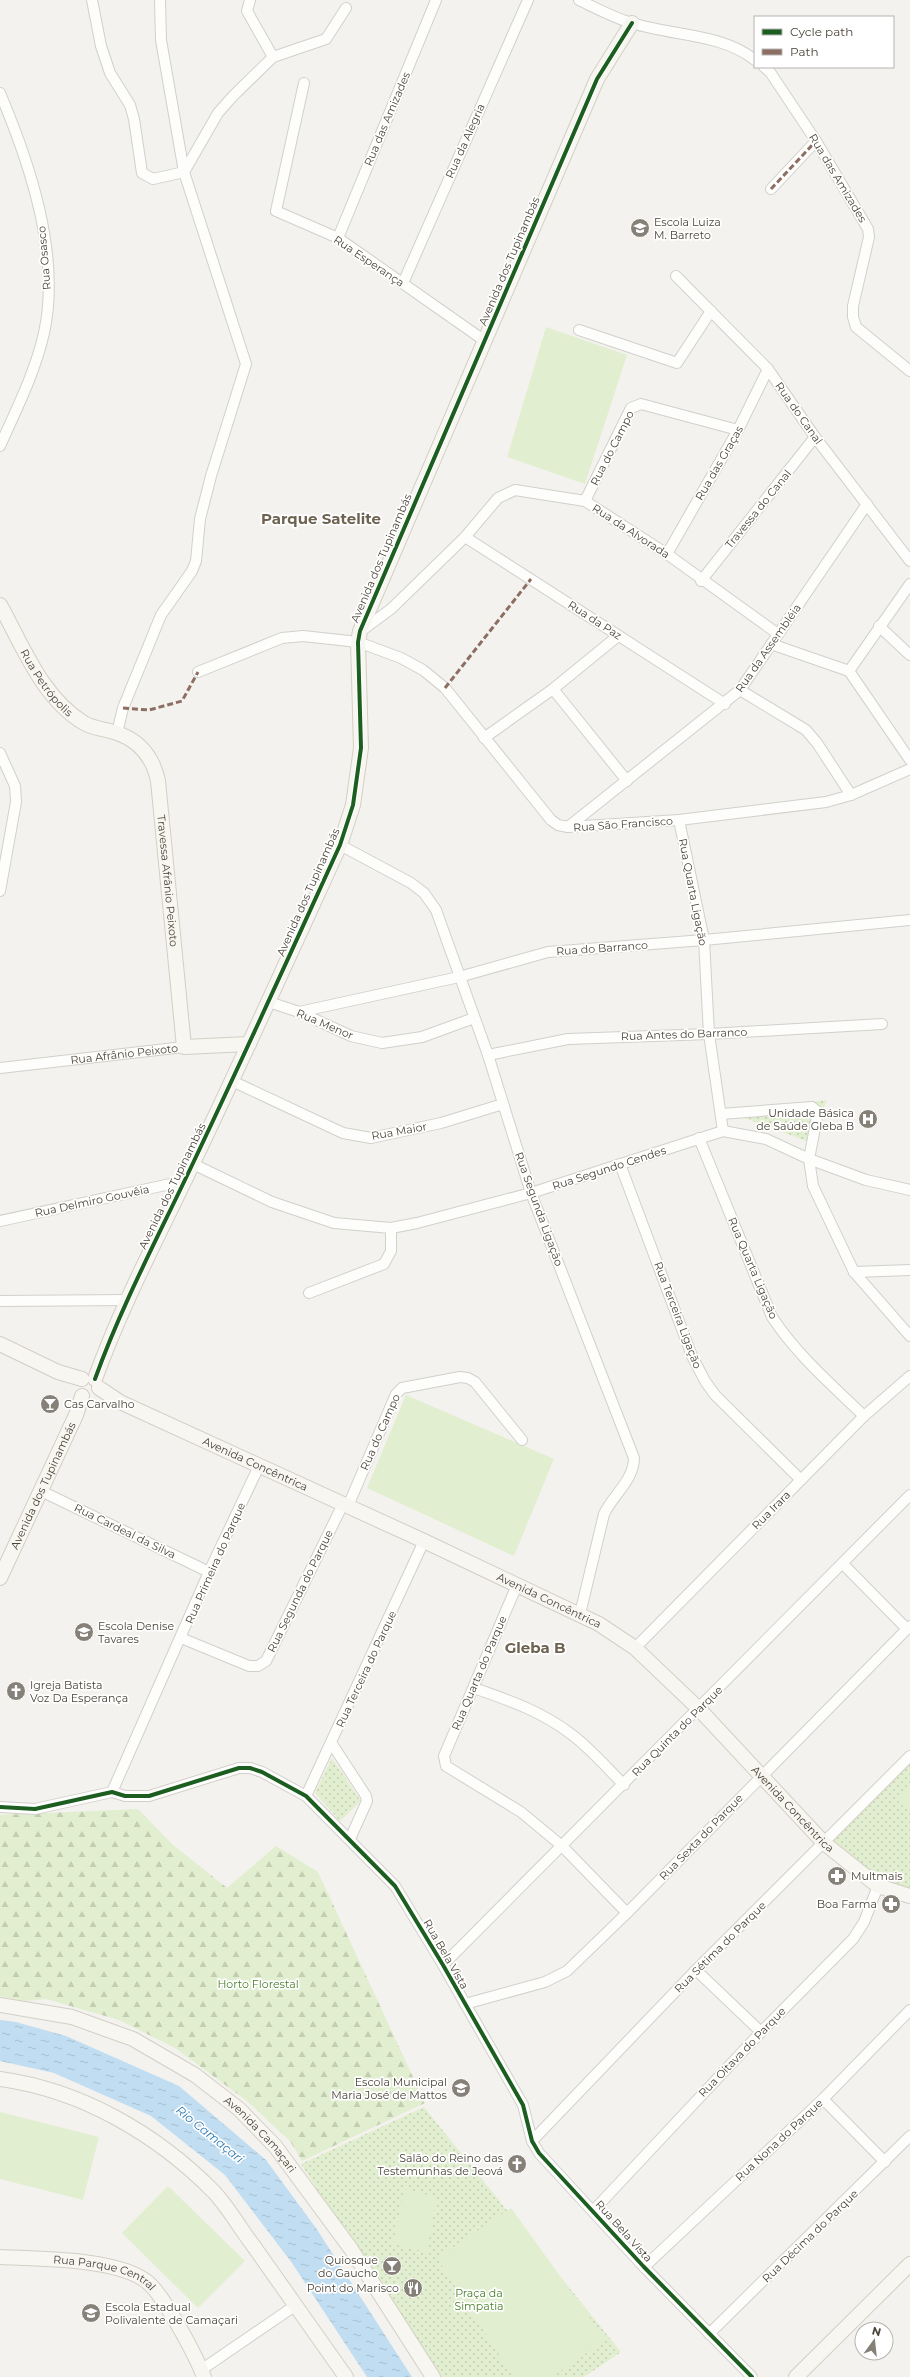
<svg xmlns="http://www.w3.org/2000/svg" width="910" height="2377" font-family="Montserrat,sans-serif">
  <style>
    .forest { fill: url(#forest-firs) }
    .park { fill: url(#park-dots) }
    .garden { fill: #e1eecf }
    .water { fill: url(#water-ripples) }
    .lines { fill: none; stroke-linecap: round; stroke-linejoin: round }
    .street-casing { stroke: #d2d0cb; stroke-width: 12 }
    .secondary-casing { stroke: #d3cfc5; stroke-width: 16 }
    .street { stroke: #fdfdfc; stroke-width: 10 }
    .secondary { stroke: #f7f6f1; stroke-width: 14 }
    .quiet { stroke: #8d6e63; stroke-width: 3; stroke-dasharray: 6 3; stroke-linecap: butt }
    .cycleway-casing { stroke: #fff; stroke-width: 6 }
    .cycleway { stroke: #1b5e20; stroke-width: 4 }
    .labels { text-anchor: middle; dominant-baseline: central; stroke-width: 3.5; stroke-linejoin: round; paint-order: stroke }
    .street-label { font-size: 11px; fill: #4b4439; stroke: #fff }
    .poi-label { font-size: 11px; fill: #4b4439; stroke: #fff; text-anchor: start }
    .park-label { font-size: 11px; fill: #4a7f2a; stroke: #fff }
    .water-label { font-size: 12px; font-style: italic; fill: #2e7ab2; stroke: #fff }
    .district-label { font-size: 15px; font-weight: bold; fill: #6e6250; stroke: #fff }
  </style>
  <defs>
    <pattern id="forest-firs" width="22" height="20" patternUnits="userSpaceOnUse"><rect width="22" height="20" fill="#e1eecf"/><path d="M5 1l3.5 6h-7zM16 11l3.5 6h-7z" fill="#c3cdb2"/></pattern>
    <pattern id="park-dots" width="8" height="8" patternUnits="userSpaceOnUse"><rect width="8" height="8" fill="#e1eecf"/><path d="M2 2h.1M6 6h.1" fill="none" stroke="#c3cdb2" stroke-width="1.8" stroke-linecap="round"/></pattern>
    <pattern id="water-ripples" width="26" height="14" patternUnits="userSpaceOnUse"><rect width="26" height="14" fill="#c0ddf1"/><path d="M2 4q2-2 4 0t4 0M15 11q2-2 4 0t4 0" fill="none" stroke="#a6bfcf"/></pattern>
  </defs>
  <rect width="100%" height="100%" fill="#f4f2ee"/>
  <!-- forest -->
  <polygon class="forest" points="138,1809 172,1844 227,1888 276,1846 318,1872 425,2103 302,2161 290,2141 247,2101 175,2048 119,2020 46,1999 26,2001 0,1996 0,1815"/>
  <!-- park -->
  <g class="park">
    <polygon points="827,1100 809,1142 728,1112"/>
    <polygon points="910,1756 910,1896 878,1886 824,1843"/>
    <polygon points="332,1758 361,1801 340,1821 315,1793"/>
    <polygon points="424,2107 621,2352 584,2377 436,2377 301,2164"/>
  </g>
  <!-- garden -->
  <g class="garden">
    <polygon points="546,327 627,355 585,484 507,457"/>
    <polygon points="406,1395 554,1459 514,1556 367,1488"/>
    <polygon points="910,1783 910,1810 898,1803"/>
    <polygon points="0,2112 99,2137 83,2200 0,2179"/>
    <polygon points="168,2186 245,2261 198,2308 122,2233"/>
    <polygon points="404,2189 437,2197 427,2252 393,2244"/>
    <polygon points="511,2208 606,2340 552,2377 513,2377 437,2258"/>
  </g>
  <!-- water -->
  <polygon class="water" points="0,2020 16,2022 66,2036 179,2086 266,2160 316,2228 412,2377 367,2377 292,2263 225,2175 151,2116 54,2073 0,2061"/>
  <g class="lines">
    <!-- street casing -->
    <g class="street-casing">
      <g id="street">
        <polyline points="92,0 101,46 110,73 130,105 134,119 142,173 153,179 184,172 218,113 233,96 273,57 326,39 346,8"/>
        <polyline points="250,0 247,11 273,57"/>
        <path d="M579,0C596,8 614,18 632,23C672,36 721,33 755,60"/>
        <polyline points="764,67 770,72 816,141 868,229 869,237 853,306 853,317 856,327 910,371"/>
        <polyline points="304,83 276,211 338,238 485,341"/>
        <path d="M0,93C30,164 61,256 44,333C35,373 16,410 0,446"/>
        <polyline points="771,189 816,141"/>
        <polyline points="338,238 436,0"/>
        <polyline points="676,276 768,369 815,437 910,561"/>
        <polyline points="403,283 528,0"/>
        <polyline points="579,330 677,363 711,311"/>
        <polyline points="585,501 631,408 641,404 738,430"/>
        <polyline points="465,537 725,704"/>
        <polyline points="667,554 738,430 768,369"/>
        <polyline points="701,581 815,437"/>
        <polyline points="879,626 910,655"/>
        <polyline points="361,631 391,609 465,537 498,498 515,490 585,501 667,554 778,634"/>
        <polyline points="771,644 849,671 910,760"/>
        <polyline points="849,671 910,584"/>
        <polyline points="198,672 282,638 303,636 358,642 401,658 423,670 445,688 551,820 558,825 568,827 679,820 826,802 851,795 910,769"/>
        <polyline points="553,689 627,781"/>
        <polyline points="740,690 806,730 817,743 851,795"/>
        <polyline points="117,733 123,708 161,615 192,571 196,561 200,519 211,476 246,364 184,172 161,40 160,0"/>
        <polyline points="484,738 553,689 618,636"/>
        <polyline points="0,753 15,786 16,802 0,891"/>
        <polyline points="679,820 704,940 709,1034 723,1131"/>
        <polyline points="568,827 740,690 867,504"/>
        <path d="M340,845L411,883L424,893L436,910L488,1055L531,1193L634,1458C634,1480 613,1495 604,1514L580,1614"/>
        <polyline points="269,1002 299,1012 351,1036 382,1043 422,1037 474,1018"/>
        <polyline points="299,1012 459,977 548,952 704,940 910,920"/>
        <polyline points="488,1055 568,1039 709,1034 882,1024"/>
        <path id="s1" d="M0,1068L184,1047"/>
        <polyline points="232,1081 343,1133 371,1138 441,1123 503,1104"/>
        <polyline points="721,1114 812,1107 818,1112 809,1159 813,1186 854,1272 910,1336"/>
        <path d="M699,1138L772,1317C797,1355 831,1384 864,1416"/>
        <polyline points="193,1164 272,1202 334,1223 391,1228 417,1223 531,1193 723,1131 766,1139 809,1159 866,1180 910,1190"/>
        <polyline points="620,1164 692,1356 705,1381 715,1395 801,1480"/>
        <polyline points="0,1221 184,1181"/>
        <polyline points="854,1272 910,1270"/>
        <polyline points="309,1293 384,1264 391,1251 391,1228"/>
        <polyline points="0,1301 129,1300"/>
        <polyline points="41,1491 209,1572"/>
        <polyline points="348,1506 396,1394 402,1388 460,1377 468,1378 475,1382 522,1440"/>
        <polyline points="843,1564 907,1629"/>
        <polyline points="517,1585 444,1756 446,1766 521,1812 562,1846 627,1913"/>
        <polyline points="181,1638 249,1666 258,1666 266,1661 343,1504"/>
        <polyline points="635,1648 864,1416 910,1376"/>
        <path d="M474,1688C508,1700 541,1711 571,1734C590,1748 607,1768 624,1785"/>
        <polyline points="332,1744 366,1796 367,1801 350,1839"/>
        <polyline points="112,1792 209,1572 259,1466"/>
        <polyline points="306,1796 424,1541"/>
        <polyline points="0,1807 35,1809 112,1792 125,1796 149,1796 239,1768 250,1768 262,1772 306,1796 395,1886 443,1965 523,2105 532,2141 539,2153 644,2267 752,2377"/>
        <polyline points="443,1965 910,1495"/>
        <polyline points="696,1970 761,2032"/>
        <polyline points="465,2004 545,1982 567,1971 627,1913 910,1626"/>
        <polyline points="823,2099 885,2162"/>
        <polyline points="532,2141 696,1970 910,1756"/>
        <polyline points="593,2211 761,2032 853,1939 864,1922 878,1886"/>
        <polyline points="644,2267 823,2099 910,2010"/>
        <polyline points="709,2334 910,2136"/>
        <polyline points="201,2370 296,2305"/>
      </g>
    </g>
    <!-- secondary casing -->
    <g class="secondary-casing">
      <g id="secondary">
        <path id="s2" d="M0,605C23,646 42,698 84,723C94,729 106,729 117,733C140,741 153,757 158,781L184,1047L249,1044"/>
        <polyline points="0,1344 58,1372 82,1379"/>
        <path d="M95,1379C122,1304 160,1233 194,1161C244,1056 292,950 340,845L353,805L361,748L358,642L360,631L597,79L632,23"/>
        <path id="s3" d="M99,1388L120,1402L424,1541L599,1624L635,1648L699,1709L824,1843L878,1886L910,1896"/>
        <path id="s4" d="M0,1578L76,1415L82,1396"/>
        <path id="s5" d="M0,2005L72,2017L133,2039L195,2075L239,2109L275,2146L351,2249L433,2377"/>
        <path d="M0,2079C81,2090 157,2134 214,2192C229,2208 241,2230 255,2248C285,2291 316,2334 346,2377"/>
        <path id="s6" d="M0,2257C38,2259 116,2258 146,2281C163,2293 196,2356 204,2377"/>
        <polyline points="796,2377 910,2264"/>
      </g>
    </g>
    <!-- street -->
    <use href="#street" class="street"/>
    <!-- secondary -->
    <use href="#secondary" class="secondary"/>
    <!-- quiet -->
    <g class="quiet">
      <polyline points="771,189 816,141"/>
      <polyline points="445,688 531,579"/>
      <polyline points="123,708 149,710 182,701 198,672"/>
    </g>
    <!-- cycleway casing -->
    <g class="cycleway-casing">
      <g id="cycleway">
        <path d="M95,1379C122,1304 160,1233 194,1161C244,1056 292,950 340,845L353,805L361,748L358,642L360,631L597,79L632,23"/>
        <polyline points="0,1807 35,1809 112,1792 125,1796 149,1796 239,1768 250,1768 262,1772 306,1796 395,1886 443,1965 523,2105 532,2141 539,2153 644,2267 752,2377"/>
      </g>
    </g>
    <!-- cycleway -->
    <use href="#cycleway" class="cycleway"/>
  </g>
  <!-- icons -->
  <defs>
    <g id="school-disc" transform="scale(1)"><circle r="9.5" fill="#868178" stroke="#fff"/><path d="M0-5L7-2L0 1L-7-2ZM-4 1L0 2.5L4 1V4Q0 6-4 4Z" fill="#fff"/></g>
    <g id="hospital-disc" transform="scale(1)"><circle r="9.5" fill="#868178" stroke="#fff"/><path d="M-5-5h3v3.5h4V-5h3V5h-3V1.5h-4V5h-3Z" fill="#fff"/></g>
    <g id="bar-disc" transform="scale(1)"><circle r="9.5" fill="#868178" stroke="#fff"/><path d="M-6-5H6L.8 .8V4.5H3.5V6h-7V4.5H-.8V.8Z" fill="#fff"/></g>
    <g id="church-disc" transform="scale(1)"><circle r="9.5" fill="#868178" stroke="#fff"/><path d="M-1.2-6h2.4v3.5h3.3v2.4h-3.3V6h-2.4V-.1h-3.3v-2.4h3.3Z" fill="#fff"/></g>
    <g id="pharmacy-disc" transform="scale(1)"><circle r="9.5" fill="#868178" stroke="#fff"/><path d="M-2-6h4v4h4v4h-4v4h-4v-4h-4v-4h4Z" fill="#fff"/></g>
    <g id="restaurant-disc" transform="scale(1)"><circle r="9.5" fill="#868178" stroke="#fff"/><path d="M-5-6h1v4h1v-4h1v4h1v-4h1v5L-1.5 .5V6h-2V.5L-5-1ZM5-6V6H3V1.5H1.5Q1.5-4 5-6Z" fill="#fff"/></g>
  </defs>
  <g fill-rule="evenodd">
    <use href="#school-disc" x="640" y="228"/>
    <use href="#hospital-disc" x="868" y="1119"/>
    <use href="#bar-disc" x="50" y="1404"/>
    <use href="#school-disc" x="84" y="1632"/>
    <use href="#church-disc" x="16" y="1691"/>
    <use href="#pharmacy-disc" x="837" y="1876"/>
    <use href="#pharmacy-disc" x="891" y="1904"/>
    <use href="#school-disc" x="461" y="2088"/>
    <use href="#church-disc" x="517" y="2164"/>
    <use href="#bar-disc" x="392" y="2266"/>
    <use href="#restaurant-disc" x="413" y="2288"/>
    <use href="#school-disc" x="91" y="2313"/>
  </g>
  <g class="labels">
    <!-- street labels -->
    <g class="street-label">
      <text transform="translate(387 119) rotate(-67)">Rua das Amizades</text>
      <text transform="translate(465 141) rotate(-66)">Rua da Alegria</text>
      <text transform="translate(838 178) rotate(59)">Rua das Amizades</text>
      <text transform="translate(44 258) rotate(-95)">Rua Osasco</text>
      <text transform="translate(369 261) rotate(34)">Rua Esperança</text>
      <text transform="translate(509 261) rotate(-67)">Avenida dos Tupinambás</text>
      <text transform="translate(799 413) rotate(55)">Rua do Canal</text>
      <text transform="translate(612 448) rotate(-63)">Rua do Campo</text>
      <text transform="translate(719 463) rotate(-60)">Rua das Graças</text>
      <text transform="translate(758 509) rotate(-51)">Travessa do Canal</text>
      <text transform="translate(631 531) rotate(33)">Rua da Alvorada</text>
      <text transform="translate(381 558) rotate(-67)">Avenida dos Tupinambás</text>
      <text transform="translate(595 620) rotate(33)">Rua da Paz</text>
      <text transform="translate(768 648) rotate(-55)">Rua da Assembléia</text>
      <text stroke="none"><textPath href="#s2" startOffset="91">Rua Petrópolis</textPath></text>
      <text transform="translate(623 824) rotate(-4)">Rua São Francisco</text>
      <text stroke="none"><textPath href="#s2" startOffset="348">Travessa Afrânio Peixoto</textPath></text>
      <text transform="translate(308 892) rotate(-66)">Avenida dos Tupinambás</text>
      <text transform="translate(693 892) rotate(79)">Rua Quarta Ligação</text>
      <text transform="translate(602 948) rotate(-4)">Rua do Barranco</text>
      <text transform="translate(325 1024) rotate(23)">Rua Menor</text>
      <text transform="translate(684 1034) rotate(-2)">Rua Antes do Barranco</text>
      <text stroke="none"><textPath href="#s1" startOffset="125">Rua Afrânio Peixoto</textPath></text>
      <text transform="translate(399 1131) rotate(-10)">Rua Maior</text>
      <text transform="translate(609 1168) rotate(-18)">Rua Segundo Cendes</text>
      <text transform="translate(172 1186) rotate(-64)">Avenida dos Tupinambás</text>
      <text transform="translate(92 1201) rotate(-12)">Rua Delmiro Gouvêia</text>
      <text transform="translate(539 1209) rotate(70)">Rua Segunda Ligação</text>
      <text transform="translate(753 1268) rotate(67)">Rua Quarta Ligação</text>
      <text transform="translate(678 1315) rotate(69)">Rua Terceira Ligação</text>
      <text transform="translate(380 1432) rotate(-66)">Rua do Campo</text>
      <text stroke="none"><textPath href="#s3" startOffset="174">Avenida Concêntrica</textPath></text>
      <text stroke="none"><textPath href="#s4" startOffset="102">Avenida dos Tupinambás</textPath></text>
      <text transform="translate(771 1510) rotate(-45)">Rua Irara</text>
      <text transform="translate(125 1531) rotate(26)">Rua Cardeal da Silva</text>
      <text transform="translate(215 1563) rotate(-66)">Rua Primeira do Parque</text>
      <text transform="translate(300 1591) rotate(-64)">Rua Segunda do Parque</text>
      <text stroke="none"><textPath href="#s3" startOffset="498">Avenida Concêntrica</textPath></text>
      <text transform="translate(366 1669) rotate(-65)">Rua Terceira do Parque</text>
      <text transform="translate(479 1673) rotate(-67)">Rua Quarta do Parque</text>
      <text transform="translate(677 1731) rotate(-45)">Rua Quinta do Parque</text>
      <text stroke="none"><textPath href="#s3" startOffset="822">Avenida Concêntrica</textPath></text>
      <text transform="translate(701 1837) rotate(-46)">Rua Sexta do Parque</text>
      <text transform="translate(720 1947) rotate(-45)">Rua Sétima do Parque</text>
      <text transform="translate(446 1954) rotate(60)">Rua Bela Vista</text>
      <text transform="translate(742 2052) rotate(-46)">Rua Oitava do Parque</text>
      <text stroke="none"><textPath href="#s5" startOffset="298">Avenida Camaçari</textPath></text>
      <text transform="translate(779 2140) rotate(-43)">Rua Nona do Parque</text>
      <text transform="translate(624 2231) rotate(48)">Rua Bela Vista</text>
      <text transform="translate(810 2236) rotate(-44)">Rua Décima do Parque</text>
      <text stroke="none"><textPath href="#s6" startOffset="107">Rua Parque Central</textPath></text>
    </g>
    <!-- poi labels -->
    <g class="poi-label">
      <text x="654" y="222">Escola Luiza<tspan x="654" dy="13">M. Barreto</tspan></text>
      <text x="854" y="1113" text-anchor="end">Unidade Básica<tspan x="854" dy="13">de Saúde Gleba B</tspan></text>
      <text x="64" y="1404">Cas Carvalho</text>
      <text x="98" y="1626">Escola Denise<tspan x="98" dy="13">Tavares</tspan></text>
      <text x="30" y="1685">Igreja Batista<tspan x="30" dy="13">Voz Da Esperança</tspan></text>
      <text x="851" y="1876">Multmais</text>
      <text x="877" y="1904" text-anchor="end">Boa Farma</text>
      <text x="447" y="2082" text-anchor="end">Escola Municipal<tspan x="447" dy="13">Maria José de Mattos</tspan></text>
      <text x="503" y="2158" text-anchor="end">Salão do Reino das<tspan x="503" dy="13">Testemunhas de Jeová</tspan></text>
      <text x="378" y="2260" text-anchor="end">Quiosque<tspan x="378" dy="13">do Gaucho</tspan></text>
      <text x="399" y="2288" text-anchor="end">Point do Marisco</text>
      <text x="105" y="2307">Escola Estadual<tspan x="105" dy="13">Polivalente de Camaçari</tspan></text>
    </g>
    <!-- park labels -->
    <g class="park-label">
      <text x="258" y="1984">Horto Florestal</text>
      <text x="479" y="2293">Praça da<tspan x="479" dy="13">Simpatia</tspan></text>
    </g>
    <!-- water labels -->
    <g class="water-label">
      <text transform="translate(210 2134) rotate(39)">Rio Camaçari</text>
    </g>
    <!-- district labels -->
    <g class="district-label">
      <text x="321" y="518">Parque Satelite</text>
      <text x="535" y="1647">Gleba B</text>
    </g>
  </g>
  <!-- legend -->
  <rect x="754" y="16" width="140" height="52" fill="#ffffff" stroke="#b7b4b0"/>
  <rect x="762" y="29" width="20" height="6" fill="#1b5e20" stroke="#b7b4b0"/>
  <text x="790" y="36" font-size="12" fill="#4b4439">Cycle path</text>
  <rect x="762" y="49" width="20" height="6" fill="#8d6e63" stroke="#b7b4b0"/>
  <text x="790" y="56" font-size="12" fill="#4b4439">Path</text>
  <!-- north arrow -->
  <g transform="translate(874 2341) rotate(15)"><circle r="19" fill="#ffffff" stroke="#b7b4b0"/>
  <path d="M0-3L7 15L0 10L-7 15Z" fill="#868178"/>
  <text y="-6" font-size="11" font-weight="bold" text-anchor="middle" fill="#4b4439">N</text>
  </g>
</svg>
